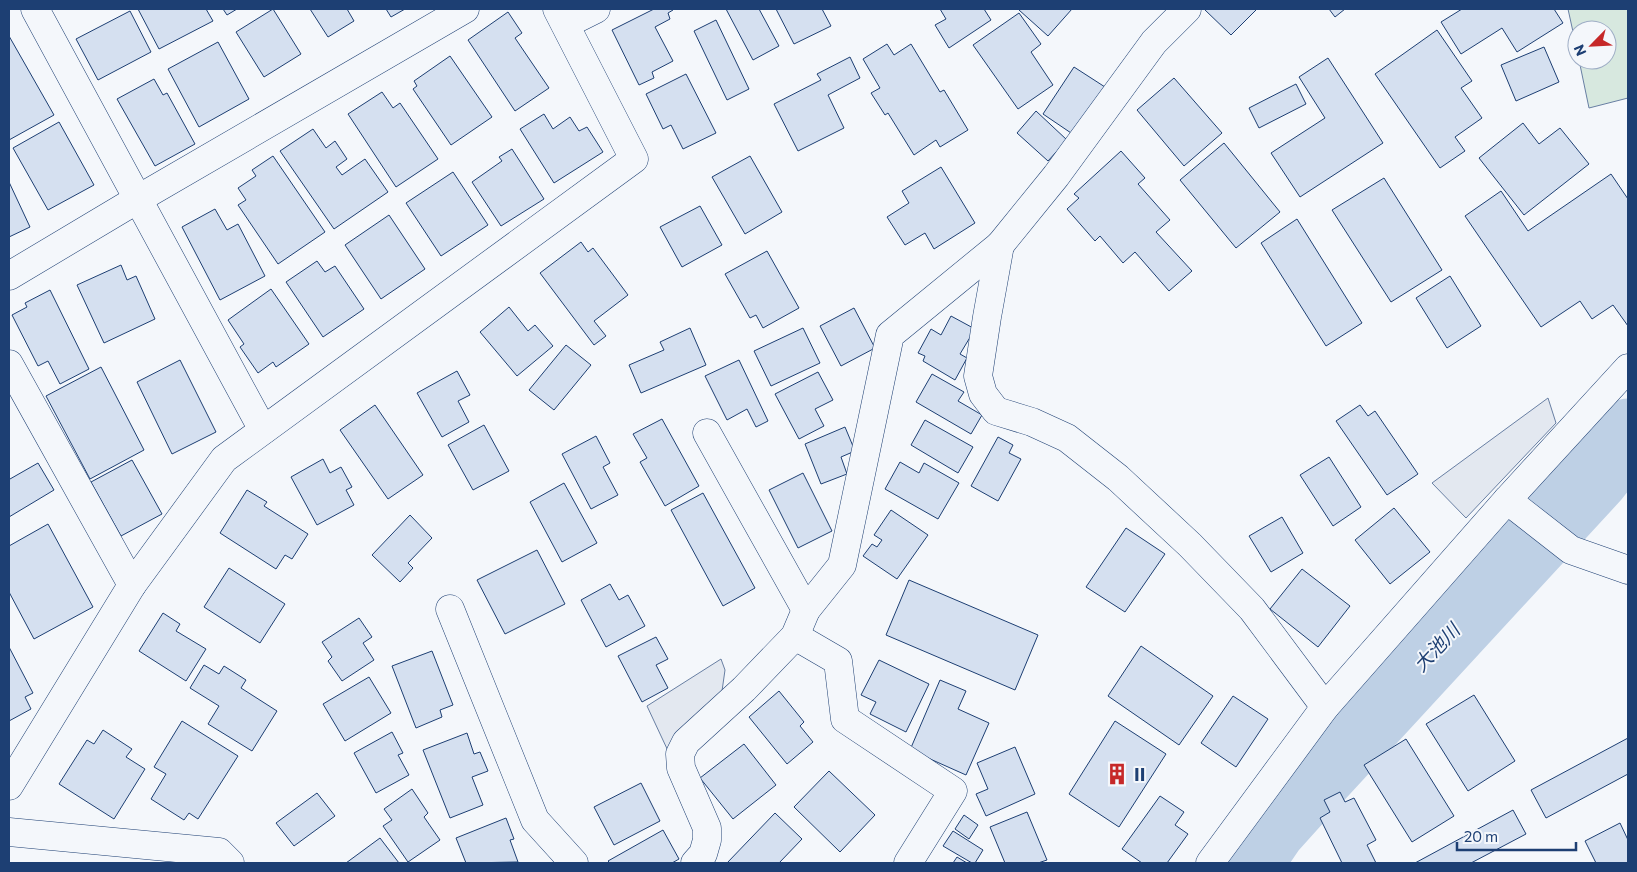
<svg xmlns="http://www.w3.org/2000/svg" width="1637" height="872" font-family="Commissioner,'Noto Sans JP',sans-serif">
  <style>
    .green { fill: #d7e8df; stroke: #687fa3 }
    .parking { fill: #e3e8f0; stroke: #687fa3 }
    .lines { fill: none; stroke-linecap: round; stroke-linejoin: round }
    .river { stroke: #bed0e5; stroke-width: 71 }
    .building { fill: #d5e0f0; stroke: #1d3f73 }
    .minor-casing { stroke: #1d3f73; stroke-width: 29 }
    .tertiary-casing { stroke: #1d3f73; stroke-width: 29 }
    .minor { stroke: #f4f7fb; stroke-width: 28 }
    .tertiary { stroke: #f4f7fb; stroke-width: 28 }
    .labels { text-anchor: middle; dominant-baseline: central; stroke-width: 4; stroke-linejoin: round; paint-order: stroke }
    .poi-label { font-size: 18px; font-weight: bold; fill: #1d3f73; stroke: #f4f7fb; text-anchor: start }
    .water-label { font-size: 19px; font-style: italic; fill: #1d3f73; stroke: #f4f7fb }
  </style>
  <rect width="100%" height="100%" fill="#f4f7fb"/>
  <!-- green -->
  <polygon class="green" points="1568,9 1628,9 1628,98 1589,108 1579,60 1607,60 1607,30 1577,30 1577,50"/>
  <!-- parking -->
  <g class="parking">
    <polygon points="1548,398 1556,423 1466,518 1432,483"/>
    <polygon points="721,659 725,670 722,691 669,753 647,706"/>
  </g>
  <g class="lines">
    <!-- river -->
    <polyline class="river" points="1247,863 1271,828 1298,798 1594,477 1628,434"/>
  </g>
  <!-- building -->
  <g class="building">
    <polygon points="138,9 206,9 213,21 159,49"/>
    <polygon points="223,9 237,9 227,15"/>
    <polygon points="273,9 301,54 264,77 236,32"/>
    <polygon points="310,9 347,9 354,21 328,37"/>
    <polygon points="386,9 405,9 391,17"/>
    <polygon points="654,9 673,9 673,10 668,13 670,19 655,27 673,61 652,72 654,78 639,85 612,30"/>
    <polygon points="726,9 759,9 779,46 753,60"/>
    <polygon points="776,9 822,9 831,26 794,44"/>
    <polygon points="940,9 984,9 991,20 949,48 935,25 946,19"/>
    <polygon points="1020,9 1072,9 1048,36 1019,10"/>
    <polygon points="1204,9 1257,9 1231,35"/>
    <polygon points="1329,9 1345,9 1335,17"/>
    <polygon points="1462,9 1554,9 1563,23 1517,52 1502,28 1461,54 1441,22"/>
    <polygon points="130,11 151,52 98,80 76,39"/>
    <polygon points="508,12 522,33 515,38 549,88 515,111 468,40"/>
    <polygon points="1019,13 1041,44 1031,52 1053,85 1018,109 973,45"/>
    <polygon points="716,20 749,89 727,100 694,31"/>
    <polygon points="1437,30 1472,81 1461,88 1482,118 1455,137 1465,151 1440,168 1375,74"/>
    <polygon points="9,36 54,115 9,140"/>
    <polygon points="218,42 249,99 199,127 168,69"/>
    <polygon points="887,44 894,55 911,44 940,92 944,90 968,130 940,147 936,140 914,155 888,113 885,115 871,93 880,88 863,59"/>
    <polygon points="1544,47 1559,82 1516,101 1501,65"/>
    <polygon points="450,56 492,117 451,145 413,89 417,86 414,81"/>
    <polygon points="850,57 860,78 828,95 844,128 798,151 774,104 821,80 817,74"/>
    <polygon points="1328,58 1383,143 1300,197 1271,153 1325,118 1299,77"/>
    <polygon points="1074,67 1105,87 1074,135 1043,114"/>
    <polygon points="686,74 716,133 683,149 671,125 663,129 646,94"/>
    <polygon points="1174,78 1222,133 1184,166 1137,110"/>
    <polygon points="154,79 163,95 167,93 195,144 155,166 117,99"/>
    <polygon points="1296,84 1306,104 1259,128 1249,108"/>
    <polygon points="382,92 393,108 400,103 438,159 396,187 348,114"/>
    <polygon points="1036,111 1067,140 1048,161 1017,133"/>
    <polygon points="544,114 553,129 570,117 579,131 587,127 603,152 554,183 520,129"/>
    <polygon points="59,122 94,185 48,210 13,148"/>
    <polygon points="1523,123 1539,144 1560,128 1589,164 1524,215 1479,158"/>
    <polygon points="313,129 326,148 335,141 347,159 336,167 342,175 365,159 388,192 334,229 280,151"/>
    <polygon points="1224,143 1280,212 1236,248 1180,180"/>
    <polygon points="512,149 544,199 501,226 472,182 502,161 499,157"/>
    <polygon points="1121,151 1145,178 1138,184 1170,220 1156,232 1192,271 1169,291 1135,252 1123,263 1100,236 1095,241 1067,209 1079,198 1074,194"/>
    <polygon points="273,156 325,232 278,264 238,205 246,200 238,188 256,176 252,170"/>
    <polygon points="750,156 782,212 745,234 712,177"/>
    <polygon points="941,167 975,223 934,249 925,233 905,245 887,217 909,203 902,191"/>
    <polygon points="453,172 488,225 441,256 406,203"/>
    <polygon points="1611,174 1628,199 1628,326 1613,305 1592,319 1580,301 1541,327 1465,216 1501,191 1528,231"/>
    <polygon points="1384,178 1442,270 1391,302 1332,210"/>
    <polygon points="9,182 30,227 9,237"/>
    <polygon points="700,206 722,245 682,267 660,227"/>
    <polygon points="215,209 227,230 238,224 265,276 220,300 182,227"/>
    <polygon points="389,215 425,269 381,299 345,245"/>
    <polygon points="1297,219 1362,323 1326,346 1261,243"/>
    <polygon points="581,242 588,252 593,248 628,295 594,321 606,336 594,345 540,273"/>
    <polygon points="767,251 799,308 763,328 756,315 750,318 725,274"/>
    <polygon points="317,261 325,272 335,266 364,309 323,337 286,282"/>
    <polygon points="121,265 127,280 136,276 155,319 104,343 77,285"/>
    <polygon points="1450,276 1481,326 1447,348 1416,298"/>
    <polygon points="271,289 309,344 276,367 273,362 258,373 240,347 244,344 228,320"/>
    <polygon points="50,290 89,369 60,384 48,361 38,366 12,315 27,307 25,303"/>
    <polygon points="509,307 528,331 535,325 553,346 517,376 480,332"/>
    <polygon points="854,308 875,348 841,366 820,326"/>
    <polygon points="951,316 975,329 960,354 967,358 955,380 923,361 925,356 918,353 931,329 941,335"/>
    <polygon points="690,328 706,365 641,393 629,365 664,350 660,342"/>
    <polygon points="803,328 820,363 771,386 754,351"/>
    <polygon points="566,345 591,365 554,410 529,390"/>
    <polygon points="180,360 216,432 172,454 137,382"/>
    <polygon points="739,360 768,421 756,427 747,409 727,420 705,376"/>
    <polygon points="101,367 144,450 90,479 46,396"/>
    <polygon points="457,371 470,395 458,401 469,422 442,437 417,393"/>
    <polygon points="818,372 833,400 815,409 824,426 799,439 775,394"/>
    <polygon points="932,374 964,392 958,401 982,415 971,434 916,402"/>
    <polygon points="375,405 423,475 388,499 340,430"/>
    <polygon points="1360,405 1368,416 1375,411 1418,474 1387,495 1336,421"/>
    <polygon points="662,419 699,486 665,506 640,462 647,458 633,434"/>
    <polygon points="925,420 973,447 958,473 911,445"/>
    <polygon points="484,425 509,471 473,490 448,445"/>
    <polygon points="845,427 855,451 841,457 847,474 821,484 805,444"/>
    <polygon points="596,436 610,463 603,467 618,495 591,509 562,454"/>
    <polygon points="998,437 1013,445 1009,453 1021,459 998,501 971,486"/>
    <polygon points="1329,457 1361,507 1333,526 1300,475"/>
    <polygon points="323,459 330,473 341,467 352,487 346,490 354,505 317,525 291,477"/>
    <polygon points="132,460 162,514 121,536 91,482"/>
    <polygon points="900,462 919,473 924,463 959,483 938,519 885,489"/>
    <polygon points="38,463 54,490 9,517 9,478 10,479"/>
    <polygon points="803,473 832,531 798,548 769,490"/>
    <polygon points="564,483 597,543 562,562 530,502"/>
    <polygon points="247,490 267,502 264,506 308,534 292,559 285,555 276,569 220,533"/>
    <polygon points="703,493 755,588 723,606 671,510"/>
    <polygon points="1394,508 1430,552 1390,584 1355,540"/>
    <polygon points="891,510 928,535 897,579 863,556 872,544 877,547 882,540 874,535"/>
    <polygon points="410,515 432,538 408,563 413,568 400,582 372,555"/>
    <polygon points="1282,517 1303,553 1271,572 1249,536"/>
    <polygon points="48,524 93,607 34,639 9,592 9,546"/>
    <polygon points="1126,528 1165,554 1125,612 1086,587"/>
    <polygon points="537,550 565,604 505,634 477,580"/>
    <polygon points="229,568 285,604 260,643 204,607"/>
    <polygon points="1302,569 1350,606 1318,647 1270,609"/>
    <polygon points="909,580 1038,635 1015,690 886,635"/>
    <polygon points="610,584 619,600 628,595 645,626 606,647 581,600"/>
    <polygon points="163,613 180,624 176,631 206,649 186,681 139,651"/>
    <polygon points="359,618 372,637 363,643 374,660 342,681 328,661 332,657 322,642"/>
    <polygon points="656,637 668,659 656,665 668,688 642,702 618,656"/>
    <polygon points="1141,646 1213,696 1179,745 1108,696"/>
    <polygon points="9,647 33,693 25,697 31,709 9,721"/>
    <polygon points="432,651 453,705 440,710 442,717 416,728 392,666"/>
    <polygon points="879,660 929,684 906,732 870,714 876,702 861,695"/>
    <polygon points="204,665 219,674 224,666 246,680 241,688 277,711 252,751 208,724 219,706 190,688"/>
    <polygon points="369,677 391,713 345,741 323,704"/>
    <polygon points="940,680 966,691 958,709 989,723 966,775 910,750"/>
    <polygon points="779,691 804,722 800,726 813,742 787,764 749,717"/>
    <polygon points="1474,695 1515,761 1468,791 1426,724"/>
    <polygon points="1233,696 1268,719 1236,767 1201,743"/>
    <polygon points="182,721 238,756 198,819 189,813 184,820 151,799 166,774 154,767"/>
    <polygon points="1115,721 1166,754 1119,827 1069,794"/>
    <polygon points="103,730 132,749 126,757 145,769 114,819 59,784 87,740 94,744"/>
    <polygon points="392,732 403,753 398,755 409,775 376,793 354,753"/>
    <polygon points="467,733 474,754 480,752 488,771 472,777 483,805 450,818 423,750"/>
    <polygon points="1628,738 1628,774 1546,818 1531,790"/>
    <polygon points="1406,739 1454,816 1412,842 1364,765"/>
    <polygon points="744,744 776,785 733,819 700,778"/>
    <polygon points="1015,747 1035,794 986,816 976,794 988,789 977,763"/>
    <polygon points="829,771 875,815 840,852 794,807"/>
    <polygon points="641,783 660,821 614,845 594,807"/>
    <polygon points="412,789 428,813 424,817 440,840 408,862 383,826 392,820 384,809"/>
    <polygon points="1340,792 1345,802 1354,798 1376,840 1367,845 1376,863 1342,863 1320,818 1330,812 1324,800"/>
    <polygon points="317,793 335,816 294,846 276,823"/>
    <polygon points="1160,796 1184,812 1175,825 1188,834 1167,863 1142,863 1122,849"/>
    <polygon points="1513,810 1526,834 1471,863 1415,863"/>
    <polygon points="1027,812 1047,860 1038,863 1005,863 990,827"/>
    <polygon points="775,813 802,839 779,863 727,863"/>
    <polygon points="964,815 978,825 969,839 955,829"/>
    <polygon points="506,818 514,839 510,840 518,862 466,863 456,838"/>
    <polygon points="1620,823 1628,840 1628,863 1596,863 1585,841"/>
    <polygon points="663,830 679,859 672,863 610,863 608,861"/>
    <polygon points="953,831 983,850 975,863 972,863 943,846"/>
    <polygon points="380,838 399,863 346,863"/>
    <polygon points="957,857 967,863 953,863"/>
  </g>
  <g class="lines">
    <!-- minor casing -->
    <g class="minor-casing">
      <g id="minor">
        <polyline points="35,9 263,430"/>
        <polyline points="566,24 596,9"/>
        <polyline points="1000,245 987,317 978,376 983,394 996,411 1032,422 1067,438 1118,478 1190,545 1252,609 1325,707"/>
        <polyline points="9,276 138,199 465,9"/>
        <polyline points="9,364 132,585"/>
        <polyline points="707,433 806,610"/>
        <polyline points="1507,500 1571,550 1628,570"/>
        <polyline points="450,609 535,820 574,863"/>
        <polyline points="795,636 838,661 845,719 953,791 908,863"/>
        <polyline points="9,786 132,585 224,459 634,159 557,9"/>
        <polyline points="9,832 219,852 230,863"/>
        <polyline points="695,863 703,854 707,840 707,828 681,768 680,754 686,742 744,689 795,636 806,610 842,565 890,335 1000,245 1056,176 1154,42 1187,9"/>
      </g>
    </g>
    <!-- tertiary casing -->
    <g class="tertiary-casing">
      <polyline id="tertiary" points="1210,863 1325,707 1507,500 1628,368"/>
    </g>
    <!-- minor -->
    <use href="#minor" class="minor"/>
    <!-- tertiary -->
    <use href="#tertiary" class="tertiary"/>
  </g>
  <!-- icons -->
  <defs>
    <g id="building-bare" transform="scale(1.725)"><path d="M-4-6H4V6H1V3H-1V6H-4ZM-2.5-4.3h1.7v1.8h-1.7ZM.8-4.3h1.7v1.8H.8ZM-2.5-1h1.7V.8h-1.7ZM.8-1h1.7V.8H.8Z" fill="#c62828" stroke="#f4f7fb" stroke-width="2.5" paint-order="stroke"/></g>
  </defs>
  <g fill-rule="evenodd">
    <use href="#building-bare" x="1117" y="774"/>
  </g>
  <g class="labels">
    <!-- poi labels -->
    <g class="poi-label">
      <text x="1134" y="774">II</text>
    </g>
    <!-- water labels -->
    <g class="water-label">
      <text transform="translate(1436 647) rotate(-47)">大池川</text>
    </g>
  </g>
  <!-- border -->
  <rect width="1637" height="872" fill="none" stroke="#1d3f73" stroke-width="20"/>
  <!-- north arrow -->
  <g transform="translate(1592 45) rotate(246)"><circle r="24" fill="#f4f7fb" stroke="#9eadc5"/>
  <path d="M0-4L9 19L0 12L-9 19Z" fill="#c62828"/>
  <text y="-8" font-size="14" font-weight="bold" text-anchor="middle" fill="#1d3f73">N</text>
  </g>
  <!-- scale -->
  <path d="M1457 842v8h119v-8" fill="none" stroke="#1d3f73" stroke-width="2.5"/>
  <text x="1464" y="842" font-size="15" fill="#1d3f73" stroke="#f4f7fb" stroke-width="4" paint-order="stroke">20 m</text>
</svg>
